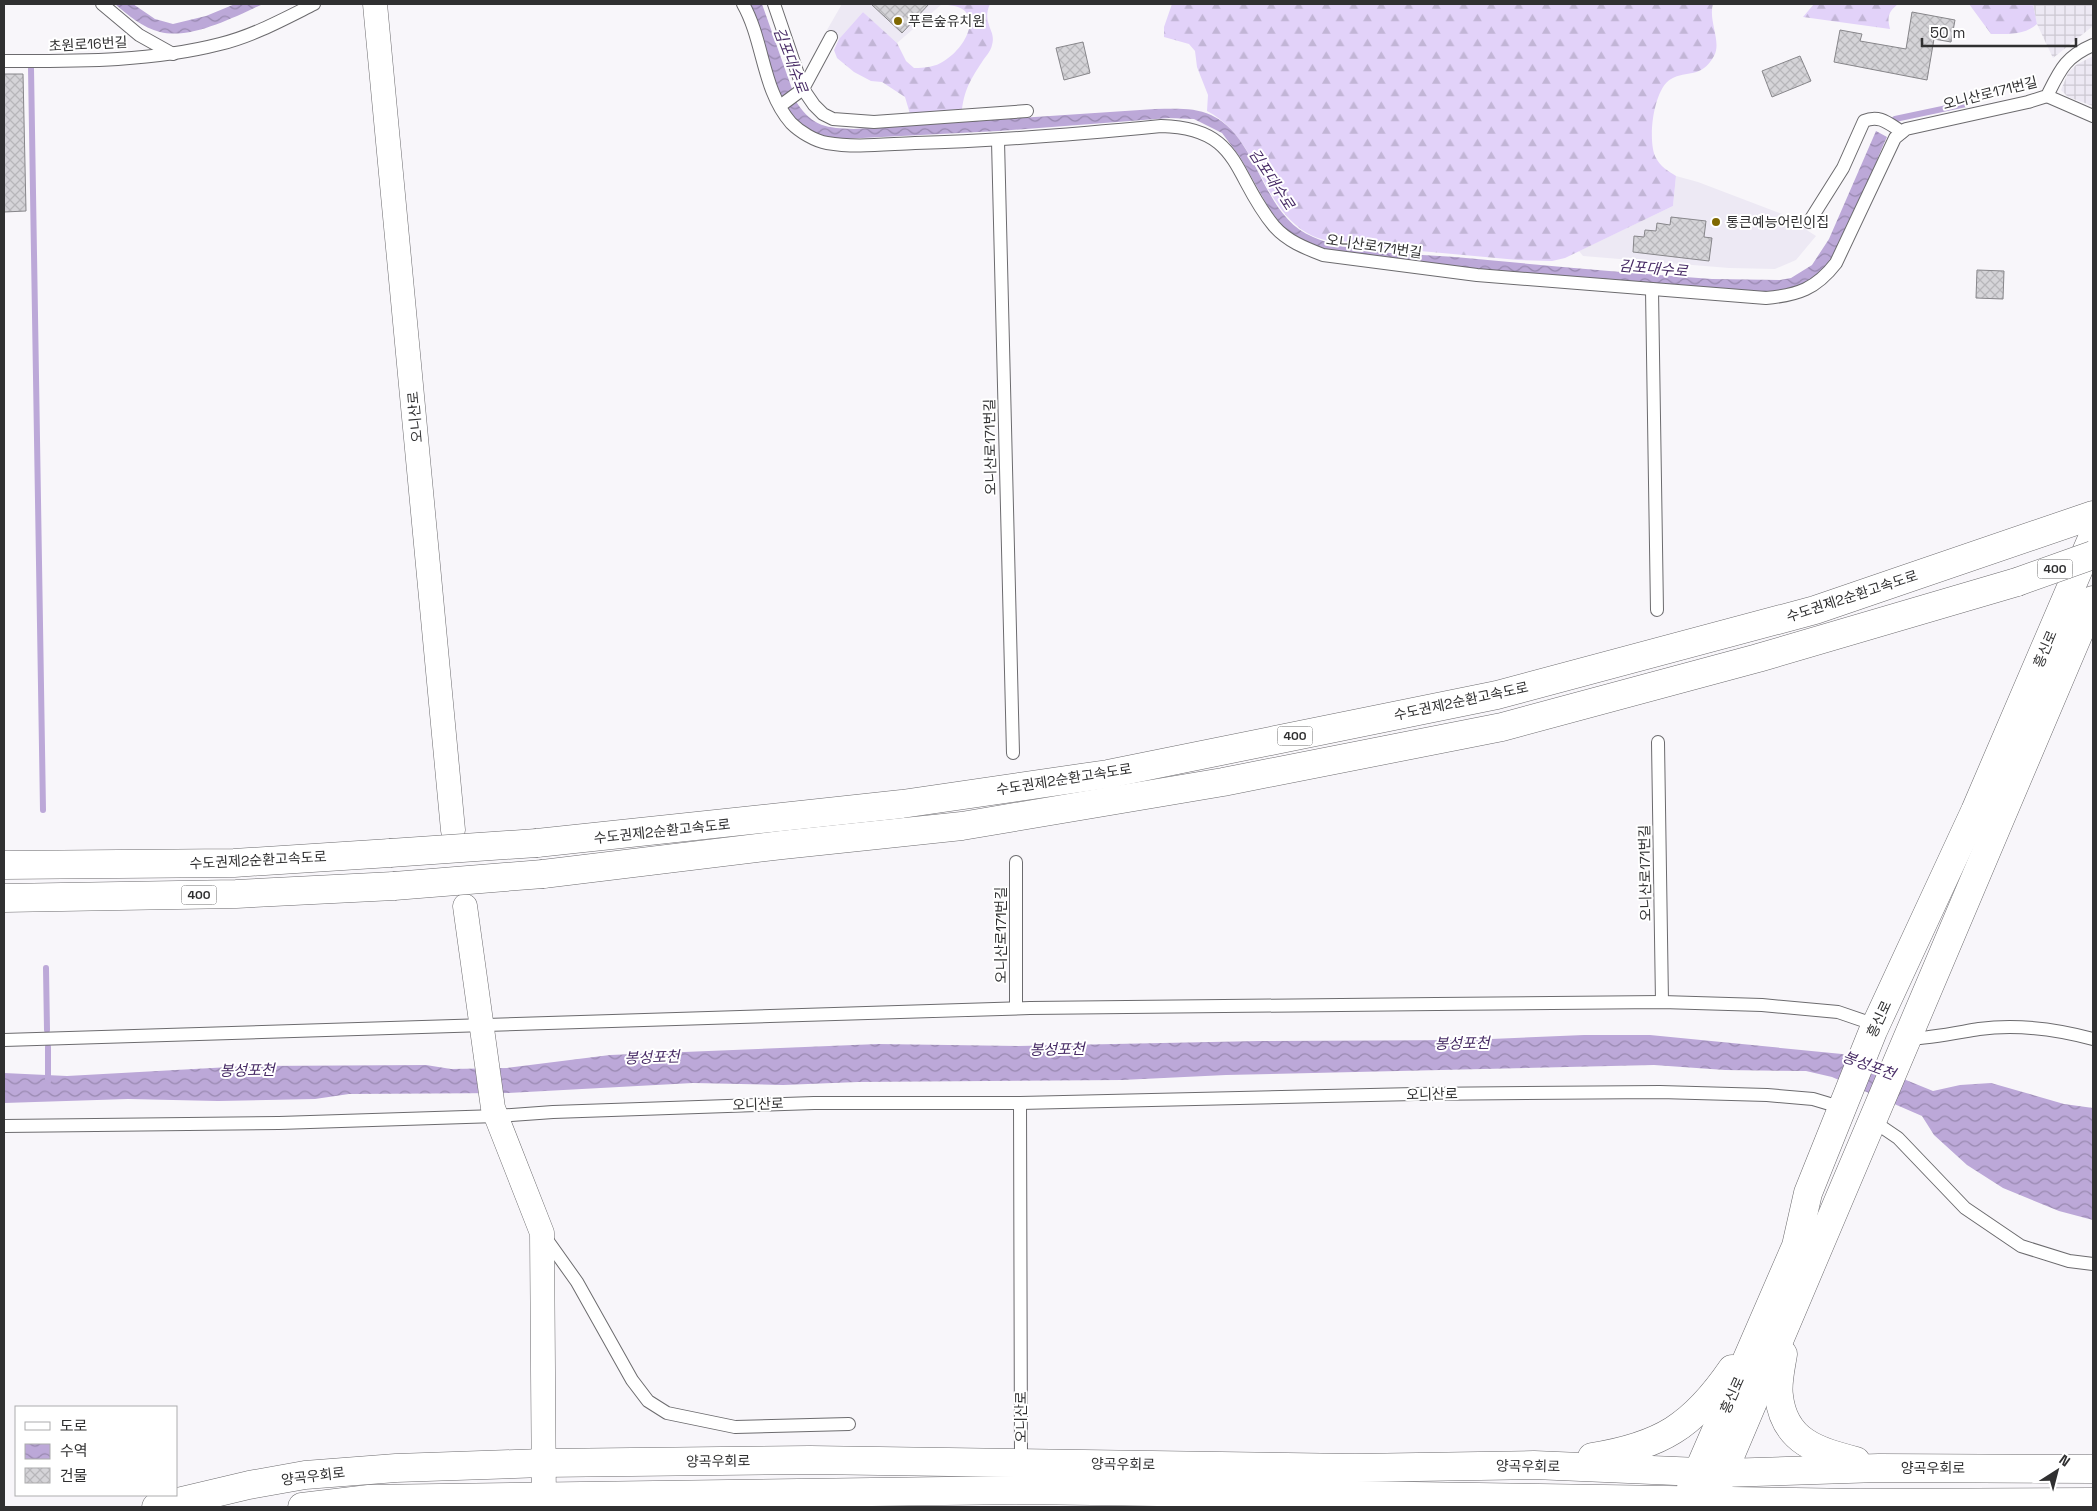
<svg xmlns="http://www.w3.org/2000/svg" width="2097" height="1511" font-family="'Space Grotesk','Noto Sans KR',sans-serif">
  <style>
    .built { fill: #ede9f4 }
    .industrial { fill: url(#industrial-grid) }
    .forest { fill: url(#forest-firs) }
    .water { fill: url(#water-waves) }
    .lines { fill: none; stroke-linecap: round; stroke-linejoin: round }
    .stream { stroke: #bca8d8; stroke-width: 6 }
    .building { fill: url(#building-cross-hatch); stroke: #87868a }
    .lane-casing { stroke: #6c6b6e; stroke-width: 14 }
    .street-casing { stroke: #6c6b6e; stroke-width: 25 }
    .secondary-casing { stroke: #6c6b6e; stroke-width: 29 }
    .highway-casing { stroke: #6c6b6e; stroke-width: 29 }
    .lane { stroke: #fff; stroke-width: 12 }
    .street { stroke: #fff; stroke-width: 24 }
    .secondary { stroke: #fff; stroke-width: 28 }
    .highway { stroke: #fff; stroke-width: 28 }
    .highway-bridge-casing { stroke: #6c6b6e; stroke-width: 29; stroke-linecap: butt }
    .highway-bridge { stroke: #fff; stroke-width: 28 }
    .poi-dot { fill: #7f6800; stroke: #fff; stroke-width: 2 }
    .labels { text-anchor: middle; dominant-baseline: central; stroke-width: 4; stroke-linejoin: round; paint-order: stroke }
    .shield { fill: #fff; stroke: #6e6e6f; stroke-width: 1 }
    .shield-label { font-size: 12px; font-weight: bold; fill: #303031 }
    .poi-label { font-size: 14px; fill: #303031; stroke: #fff; text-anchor: start }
    .street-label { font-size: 14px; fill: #303031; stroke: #fff }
    .water-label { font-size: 15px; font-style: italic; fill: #482c66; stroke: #fff }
  </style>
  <defs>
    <pattern id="industrial-grid" width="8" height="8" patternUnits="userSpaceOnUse" patternTransform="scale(1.25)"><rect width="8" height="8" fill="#ede9f4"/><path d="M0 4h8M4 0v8" fill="none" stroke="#ccc8d2"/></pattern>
    <pattern id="forest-firs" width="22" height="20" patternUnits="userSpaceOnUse" patternTransform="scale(1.25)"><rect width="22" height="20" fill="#e2d2f9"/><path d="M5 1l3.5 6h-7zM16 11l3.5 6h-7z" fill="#c2b5d6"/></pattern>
    <pattern id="water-waves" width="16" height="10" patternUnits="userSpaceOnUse" patternTransform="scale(1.25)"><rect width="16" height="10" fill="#bca8d8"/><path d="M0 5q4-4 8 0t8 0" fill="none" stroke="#9989b0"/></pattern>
    <pattern id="building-cross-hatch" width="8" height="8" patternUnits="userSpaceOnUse" patternTransform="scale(1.25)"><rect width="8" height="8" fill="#d5d4d8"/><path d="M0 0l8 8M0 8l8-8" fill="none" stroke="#b7b6ba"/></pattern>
  </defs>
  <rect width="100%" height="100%" fill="#f8f6fa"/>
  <!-- built -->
  <g class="built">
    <polygon points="842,4 942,4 897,43 863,12 839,39 827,30"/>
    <polygon points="1676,176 1698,182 1782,214 1816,236 1796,260 1775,269 1729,268 1583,256 1579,251 1673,206"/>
  </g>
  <!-- industrial -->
  <g class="industrial">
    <polygon points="2033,4 2093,4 2093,26 2053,58 2037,24"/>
    <polygon points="2093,56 2093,106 2068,97 2061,90 2068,73 2076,65"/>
  </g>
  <!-- forest -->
  <g class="forest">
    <path d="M942,4H990C981,23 997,31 992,45C991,51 985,57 982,62C971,79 965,88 962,109L910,114L905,97L882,82L871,81L854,72L837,58L834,50L839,39L863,12L897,43L906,61L914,68C925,68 935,67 944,61C970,45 987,3 941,5Z"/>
    <path d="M1172,4H1713C1708,21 1722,42 1714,56C1701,79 1687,70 1671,79C1653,89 1647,142 1656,158C1660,166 1668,171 1676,176L1673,206L1565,258L1552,261L1518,260L1344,244C1332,241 1318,240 1307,233C1260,205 1258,137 1207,111L1208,95L1197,67L1195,51L1189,44L1164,37V27Z"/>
    <path d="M1814,4H1898C1888,12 1887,17 1890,29L1803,17Z"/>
    <path d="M1969,4H2033L2037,24C2025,35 2007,34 1991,34Z"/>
  </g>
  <!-- water -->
  <g class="water">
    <path d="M115,4H133L155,19L173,24L206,16L235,4H263C236,16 191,40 160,32C143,28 128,15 115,4Z"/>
    <path d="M749,4H762L797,103C813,127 827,128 854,129L1155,109C1173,109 1194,107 1211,115C1260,138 1260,215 1313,237C1352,254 1413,254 1455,257C1541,265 1626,273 1712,279L1780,280L1791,278L1812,265L1829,239L1876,131L1887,137C1869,174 1846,256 1814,279C1805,286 1789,289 1779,293L1431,265L1327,251L1300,240L1284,228L1270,210L1240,157L1222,133L1194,119L1169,118L998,131L843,139C824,139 801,130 790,112C772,85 760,36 749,4Z"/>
    <polygon points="1584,1035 1650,1035 1842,1054 1933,1091 1960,1085 1991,1083 2064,1104 2093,1108 2093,1220 2059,1211 2003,1188 1967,1165 1934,1135 1922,1116 1832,1077 1806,1071 1725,1070 1654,1065 1226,1075 1122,1080 858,1082 783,1085 693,1083 508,1093 349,1094 315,1099 218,1101 128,1099 4,1103 4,1073 67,1076 248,1066 426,1065 451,1069 507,1068 610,1055 878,1044 1018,1046 1259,1041 1468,1040"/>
  </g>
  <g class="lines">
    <!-- stream -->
    <g class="stream">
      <polyline points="31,68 43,810"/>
      <polyline points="1895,119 1966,104"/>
      <polyline points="46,968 47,1030"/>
      <polyline points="48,1047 48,1081"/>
    </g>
  </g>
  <!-- building -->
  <g class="building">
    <polygon points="871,4 929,4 902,33"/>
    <polygon points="1912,12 1955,20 1951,42 1934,39 1927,80 1834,62 1840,30 1862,34 1860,41 1906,49"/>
    <polygon points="1083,42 1090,73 1064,80 1056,48"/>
    <polygon points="1800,56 1811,81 1772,97 1762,71"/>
    <polygon points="4,74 23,74 26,211 4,212"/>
    <polygon points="1671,217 1706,221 1704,237 1712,238 1709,261 1633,252 1634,236 1644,237 1645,230 1656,231 1657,223 1670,225"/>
    <polygon points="1977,270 2004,271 2003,299 1976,298"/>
  </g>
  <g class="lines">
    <!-- lane casing -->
    <g class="lane-casing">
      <g id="lane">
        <polyline points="102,4 139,35 173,54"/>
        <path d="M743,4C764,41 762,90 791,123C800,132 815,141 827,143C855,148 887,144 915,143C997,141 1079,134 1161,126C1242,128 1232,176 1274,226C1287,241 1305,248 1323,255L1477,275L1766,298C1798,295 1816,289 1836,263L1895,138L1906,129L2028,102L2047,96C2060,70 2065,57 2093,45"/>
        <polyline points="774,4 803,89 814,105 823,114 833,119 874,122 1027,111"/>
        <path d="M4,61C75,61 150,62 220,44C253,36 284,19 314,4"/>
        <polyline points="2047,96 2093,116"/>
        <polyline points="780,106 803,89 831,37"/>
        <polyline points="998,141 1013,753"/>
        <path d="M1809,222L1843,168L1864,121C1880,114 1889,124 1902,132"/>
        <polyline points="1652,290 1657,610"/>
        <polyline points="1658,742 1662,1002"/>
        <polyline points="1016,1008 1016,862"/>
        <path d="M1907,1039C1932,1038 1955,1033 1979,1029C2017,1024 2056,1029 2093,1039"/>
        <polyline points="4,1040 1030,1008 1436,1004 1662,1002 1762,1005 1838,1012 1876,1025"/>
        <polyline points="1020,1103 1021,1462"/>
        <polyline points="1873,1121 1898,1138 1965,1208 2021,1246 2069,1261 2093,1264"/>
        <polyline points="4,1126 279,1123 497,1116 553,1112 814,1103 1020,1103 1415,1094 1660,1092 1767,1095 1813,1099 1843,1108"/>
        <polyline points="545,1237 577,1282 632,1380 648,1401 667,1413 735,1427 849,1424"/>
      </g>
    </g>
    <!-- street casing -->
    <g class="street-casing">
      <g id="street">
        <polyline points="375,4 453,830"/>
        <polyline points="465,906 493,1108 542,1233 544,1507"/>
      </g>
    </g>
    <!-- secondary casing -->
    <g class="secondary-casing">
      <g id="secondary">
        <path d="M1783,1354C1781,1367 1777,1383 1779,1396C1784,1442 1818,1451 1856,1461"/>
        <path d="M1592,1457C1661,1446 1693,1426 1732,1369"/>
        <polyline points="1717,1487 2093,600"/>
        <polyline points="1691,1488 1796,1246 1808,1193 1873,1031 1975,811 2093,536"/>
        <polyline points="156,1507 249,1485 305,1475 396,1468 543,1463 810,1460 1355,1468 1534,1465 1723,1473 1879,1468 2093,1469"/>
        <polyline points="302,1507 369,1499 1026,1490 1860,1503 2093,1502"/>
      </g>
    </g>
    <!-- highway casing -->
    <g class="highway-casing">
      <g id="highway">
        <polyline points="537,843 902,804 1108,774 1497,695 1815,610 2093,515"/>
        <polyline points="4,865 234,863 390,853"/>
        <polyline points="543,874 782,845 962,826 1223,782 1502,727 1758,658 2017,582"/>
        <polyline points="4,898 236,894 394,886"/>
      </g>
    </g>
    <!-- lane -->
    <use href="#lane" class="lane"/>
    <!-- street -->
    <use href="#street" class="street"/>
    <!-- secondary -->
    <use href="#secondary" class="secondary"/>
    <!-- highway -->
    <use href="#highway" class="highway"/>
    <!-- highway-bridge casing -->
    <g class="highway-bridge-casing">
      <g id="highway-bridge">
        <polyline points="2017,582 2093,555"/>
        <polyline points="390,853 537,843"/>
        <polyline points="394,886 543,874"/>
      </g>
    </g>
    <!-- highway-bridge -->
    <use href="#highway-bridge" class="highway-bridge"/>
  </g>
  <!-- markers -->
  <g class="poi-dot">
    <circle cx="898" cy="21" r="5"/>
    <circle cx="1716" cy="222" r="5"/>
  </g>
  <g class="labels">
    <!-- shield labels -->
    <g class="shield">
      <rect x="2037.5" y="559.5" width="35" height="19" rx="4"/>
      <rect x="1277.5" y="726.5" width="35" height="19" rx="4"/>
      <rect x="181.5" y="885.5" width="35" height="19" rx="4"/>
    </g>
    <g class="shield-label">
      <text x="2055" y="569">400</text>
      <text x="1295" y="736">400</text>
      <text x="199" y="895">400</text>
    </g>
    <!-- poi labels -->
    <g class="poi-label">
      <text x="908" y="21">푸른숲유치원</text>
      <text x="1726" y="222">통큰예능어린이집</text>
    </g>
    <!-- street labels -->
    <g class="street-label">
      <text transform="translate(88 44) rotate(-3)">초원로16번길</text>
      <text transform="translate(1990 93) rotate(-14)">오니산로171번길</text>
      <text transform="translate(1374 246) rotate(8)">오니산로171번길</text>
      <text transform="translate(415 417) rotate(-95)">오니산로</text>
      <text transform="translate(990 447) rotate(-91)">오니산로171번길</text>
      <text transform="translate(1852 596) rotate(-18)">수도권제2순환고속도로</text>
      <text transform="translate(2045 649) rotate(-67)">흥신로</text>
      <text transform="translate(1461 701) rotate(-12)">수도권제2순환고속도로</text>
      <text transform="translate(1064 779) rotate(-9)">수도권제2순환고속도로</text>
      <text transform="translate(662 831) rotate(-6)">수도권제2순환고속도로</text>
      <text transform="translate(258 860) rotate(-3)">수도권제2순환고속도로</text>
      <text transform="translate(1645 873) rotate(-91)">오니산로171번길</text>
      <text transform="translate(1001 935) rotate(-90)">오니산로171번길</text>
      <text transform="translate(1879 1019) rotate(-65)">흥신로</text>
      <text transform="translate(1432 1094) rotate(-1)">오니산로</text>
      <text transform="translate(758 1104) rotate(-2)">오니산로</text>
      <text transform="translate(1732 1395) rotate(-66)">흥신로</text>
      <text transform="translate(1021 1417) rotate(-90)">오니산로</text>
      <text transform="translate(718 1461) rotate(-1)">양곡우회로</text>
      <text transform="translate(1123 1464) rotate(1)">양곡우회로</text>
      <text transform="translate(1528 1466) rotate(1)">양곡우회로</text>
      <text x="1933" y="1468">양곡우회로</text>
      <text transform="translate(313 1476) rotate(-7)">양곡우회로</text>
    </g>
    <!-- water labels -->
    <g class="water-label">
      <text transform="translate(791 60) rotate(69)">김포대수로</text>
      <text transform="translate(1272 179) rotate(57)">김포대수로</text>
      <text transform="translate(1653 268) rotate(5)">김포대수로</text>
      <text transform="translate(1462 1043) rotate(-1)">봉성포천</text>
      <text transform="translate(1057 1049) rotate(-1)">봉성포천</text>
      <text transform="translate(652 1057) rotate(-2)">봉성포천</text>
      <text transform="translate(1869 1065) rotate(20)">봉성포천</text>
      <text transform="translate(247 1070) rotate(-1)">봉성포천</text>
    </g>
  </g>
  <!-- border -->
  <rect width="2097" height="1511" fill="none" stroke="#303031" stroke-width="10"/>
  <!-- legend -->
  <rect x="15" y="1406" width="162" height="90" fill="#ffffff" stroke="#acacad"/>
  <rect x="25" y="1422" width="25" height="8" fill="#ffffff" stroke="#acacad"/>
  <text x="60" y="1431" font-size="15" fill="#303031">도로</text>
  <rect x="25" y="1444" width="25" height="15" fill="url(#water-waves)" stroke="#acacad"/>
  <text x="60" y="1456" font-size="15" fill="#303031">수역</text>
  <rect x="25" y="1468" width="25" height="15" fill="url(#building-cross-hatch)" stroke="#acacad"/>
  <text x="60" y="1481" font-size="15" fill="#303031">건물</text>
  <!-- north arrow -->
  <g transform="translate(2057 1471) rotate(36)" stroke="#ffffff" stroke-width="4" paint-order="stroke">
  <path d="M0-4L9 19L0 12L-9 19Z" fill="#303031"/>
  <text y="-8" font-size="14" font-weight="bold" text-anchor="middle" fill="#303031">N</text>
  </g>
  <!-- scale -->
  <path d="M1922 38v8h154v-8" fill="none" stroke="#303031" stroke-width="2.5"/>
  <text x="1930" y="38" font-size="15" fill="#303031" stroke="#ffffff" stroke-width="4" paint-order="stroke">50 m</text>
</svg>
